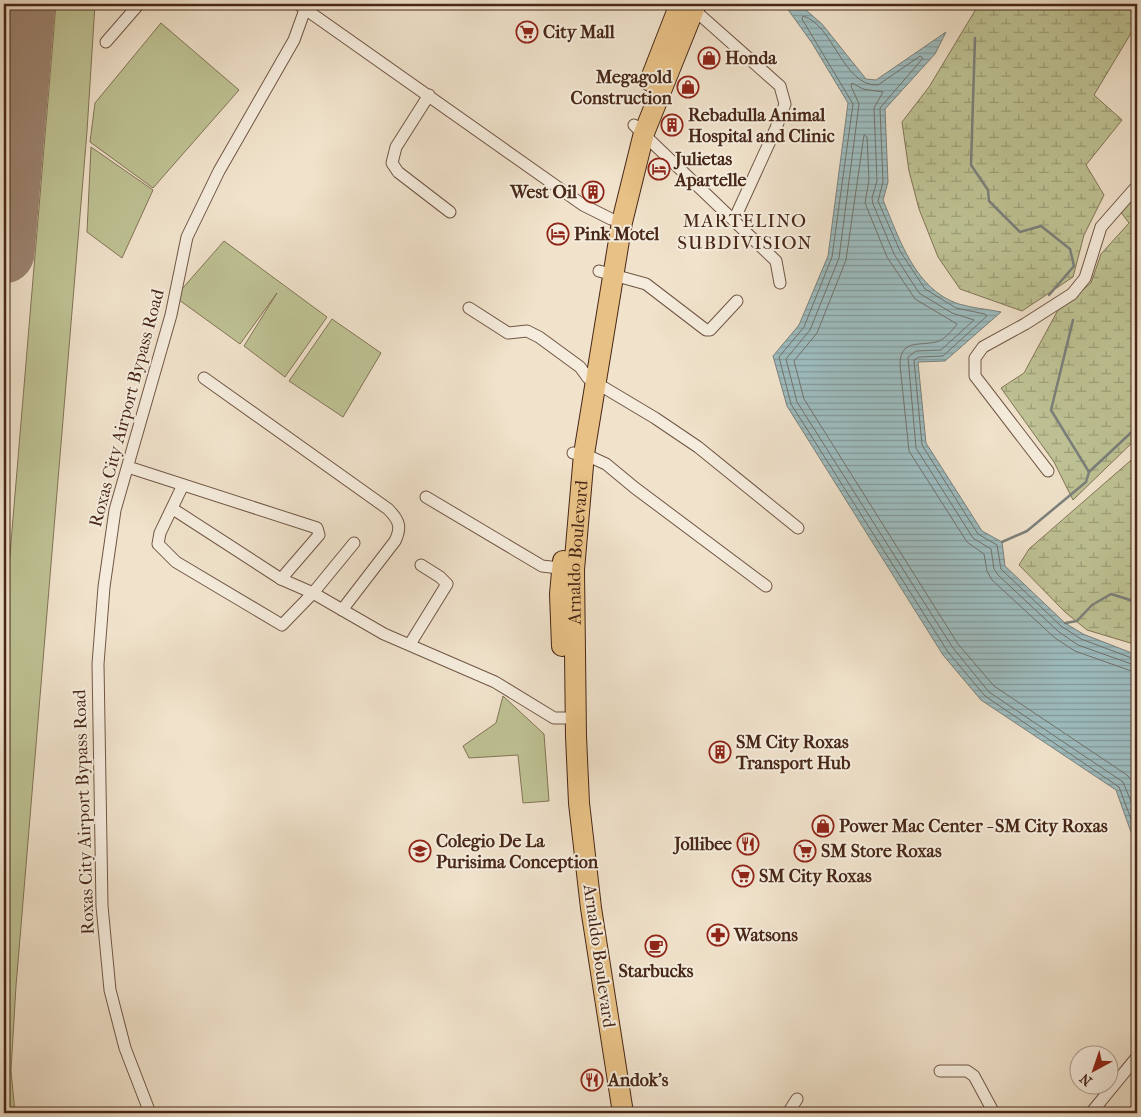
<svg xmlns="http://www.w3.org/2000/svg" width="1141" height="1117" font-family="'IM FELL French Canon',serif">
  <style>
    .green { fill: #bec294; stroke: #827456 }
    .wetland { fill: url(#wetland-marsh); stroke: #827456 }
    .water { fill: url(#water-rules); stroke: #7b807c }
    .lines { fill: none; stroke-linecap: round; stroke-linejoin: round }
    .shore { stroke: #72726b; stroke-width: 1 }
    .stream { stroke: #7b807c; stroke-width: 2.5 }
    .runway { stroke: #9c8471; stroke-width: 61 }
    .street-casing { stroke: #715644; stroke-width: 13 }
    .highway-casing { stroke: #472717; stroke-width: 22 }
    .street { stroke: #f5ecdd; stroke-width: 11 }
    .highway { stroke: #e8c186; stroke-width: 20 }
    .labels { text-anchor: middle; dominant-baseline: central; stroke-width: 4; stroke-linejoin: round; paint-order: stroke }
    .poi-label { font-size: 18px; font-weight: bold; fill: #472717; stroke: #f5ecdd; text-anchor: start }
    .street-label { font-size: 18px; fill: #472717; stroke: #f5ecdd }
    .neighbourhood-label { font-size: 19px; letter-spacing: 1px; fill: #472717; stroke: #f5ecdd }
  </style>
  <defs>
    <pattern id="wetland-marsh" width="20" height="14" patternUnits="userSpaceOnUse" patternTransform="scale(1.25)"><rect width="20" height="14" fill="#bec294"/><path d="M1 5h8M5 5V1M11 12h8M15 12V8" fill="none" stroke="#9c9e78"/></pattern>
    <pattern id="water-rules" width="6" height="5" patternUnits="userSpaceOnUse" patternTransform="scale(1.25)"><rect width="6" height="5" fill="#9dbcbf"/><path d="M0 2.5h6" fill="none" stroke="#82999a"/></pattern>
  </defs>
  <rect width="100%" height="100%" fill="#f0e2cb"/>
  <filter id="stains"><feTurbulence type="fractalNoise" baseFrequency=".004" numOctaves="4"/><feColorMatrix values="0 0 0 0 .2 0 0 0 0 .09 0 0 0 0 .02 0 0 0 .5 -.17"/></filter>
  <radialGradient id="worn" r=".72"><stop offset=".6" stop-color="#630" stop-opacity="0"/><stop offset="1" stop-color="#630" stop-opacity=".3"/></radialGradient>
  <!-- green -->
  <g class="green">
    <polygon points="56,4 95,4 87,131 16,986 11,1070 15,1113 4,1113 4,626"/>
    <polygon points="161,23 239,90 153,188 90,142 95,103"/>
    <polygon points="91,147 153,190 122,258 87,232"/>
    <polygon points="224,241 327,317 285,377 244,346 277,293 240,344 175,297"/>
    <polygon points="332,319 381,353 343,417 289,381"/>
    <polygon points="503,696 544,734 549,801 523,803 518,755 469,758 463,746 496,723"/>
  </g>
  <!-- wetland -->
  <g class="wetland">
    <polygon points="979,4 1137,4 1137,23 1094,95 1122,120 1086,165 1104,195 1084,235 1073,277 1022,311 960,289 938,257 919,209 909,171 902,122 929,87"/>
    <polygon points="1137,192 1137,438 1073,500 1054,462 1001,388 1024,373 1058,310 1091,283 1101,254 1129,223 1120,211"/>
    <polygon points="1137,455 1137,645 1087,630 1065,612 1019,565 1029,549"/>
  </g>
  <!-- water -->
  <path class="water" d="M784,4H799L822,24L866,79L876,80L946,32L935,54L885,109L888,182L883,200C899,238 915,290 959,304C972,308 987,309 1001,312L945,361L918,362L926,443L982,531L1002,542L1005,566L1065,623L1083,634L1137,655V849L1116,790L981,700L943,655L787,406L773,356L799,325L828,256L848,103L812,43Z"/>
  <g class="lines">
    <!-- shore -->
    <g class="shore">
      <path d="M1137,660L1081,639L1061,626L1001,569L997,545L978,534L922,445L914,360L919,357L943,356L987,316L985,314L956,308L925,289L900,251L878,201L883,182L880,108L923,58L920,56L878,85C843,87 833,24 803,16L802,19L853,104L832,257L804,327L779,357L791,404L948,652L985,696L1119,787L1137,835"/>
      <polyline points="1137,666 1078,645 1059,632 998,575 994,569 991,549 973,538 916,448 908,357 916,351 941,350 974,320 952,313 919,293 894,254 873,204 872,198 877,181 874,108 883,92 863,89 852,83 851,86 859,104 839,258 810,330 786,359 797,402 953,648 989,692 1123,782 1137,816"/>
      <path d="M1137,673L1075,651L1055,638L992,580L987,571L984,554L967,542L909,451L900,365C900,339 919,346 936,342C943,341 953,330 957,324L915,299L887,257L865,203L869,180L867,137L864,135L846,260L817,333L794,361L804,399L958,644L994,686L1127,775L1132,781L1137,794"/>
    </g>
    <!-- stream -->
    <g class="stream">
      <polyline points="975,38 971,165 988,190 989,201 1020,232 1041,226 1070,249 1074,266 1049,295"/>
      <polyline points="1089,472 1137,427"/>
      <polyline points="1002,542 1027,531 1086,482 1089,472 1051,410 1073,320"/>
      <polyline points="1065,623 1077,621 1092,605 1111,594 1137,602"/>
    </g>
    <!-- runway -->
    <polyline class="runway" points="4,253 25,4"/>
    <!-- street casing -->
    <g class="street-casing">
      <g id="street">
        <polyline points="298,4 583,205 611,219 622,222"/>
        <polyline points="691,7 780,86 785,104 776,128 734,220"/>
        <polyline points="106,42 139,4"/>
        <polyline points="429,95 396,147 392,163 398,172 450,212"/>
        <polyline points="634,125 776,261 780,283"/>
        <polyline points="599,271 646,284 706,330 710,330 737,301"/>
        <polyline points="469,308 508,333 527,331 539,337 580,367 588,378 655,418 698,447 798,528"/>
        <path d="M204,378L388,509C399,520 402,527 395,541L342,610"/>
        <polyline points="573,453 584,454 606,464 635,488 766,586"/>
        <polyline points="128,467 317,528 319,535 281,579"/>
        <polyline points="1048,471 975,376 975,358 983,347 1025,324 1072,294 1085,278 1101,227 1137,186"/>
        <polyline points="183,485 160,533 158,544 176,562 282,625 313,593 354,543"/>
        <polyline points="426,497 542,566 567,569"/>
        <polyline points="173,509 281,579 313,593 384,634 495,682 554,718 565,718"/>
        <polyline points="410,644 447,584 440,577 421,565"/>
        <polyline points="940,1071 967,1071 974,1076 994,1113"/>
        <polyline points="150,1113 125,1048 110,990 102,906 98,664 104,587 115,510 171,315 187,237 219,171 294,40 307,4"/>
        <polyline points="788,1113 797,1099"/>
        <polyline points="1091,1113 1137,1057"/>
      </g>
    </g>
    <!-- highway casing -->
    <g class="highway-casing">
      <g id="highway">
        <polyline points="650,81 680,4"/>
        <polyline points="562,646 560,594 563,561"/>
        <path id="s1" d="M623,1113L591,908L579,803L576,736L574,570L584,454L622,222L644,133L696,4"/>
      </g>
    </g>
    <!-- street -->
    <use href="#street" class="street"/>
    <!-- highway -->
    <use href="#highway" class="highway"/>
  </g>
  <!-- icons -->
  <defs>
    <g id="supermarket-ring" transform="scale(1.125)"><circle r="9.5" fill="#f5ecdd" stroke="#8f2418" stroke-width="1.5"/><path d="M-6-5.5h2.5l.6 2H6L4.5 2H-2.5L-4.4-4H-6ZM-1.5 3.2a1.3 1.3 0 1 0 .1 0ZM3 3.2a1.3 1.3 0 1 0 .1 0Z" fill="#8f2418"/></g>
    <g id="shop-ring" transform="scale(1.125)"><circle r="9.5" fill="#f5ecdd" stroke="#8f2418" stroke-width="1.5"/><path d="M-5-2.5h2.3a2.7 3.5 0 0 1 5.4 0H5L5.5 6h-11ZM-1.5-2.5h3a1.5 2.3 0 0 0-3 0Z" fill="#8f2418"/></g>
    <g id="building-ring" transform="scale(1.125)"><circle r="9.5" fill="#f5ecdd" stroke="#8f2418" stroke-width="1.5"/><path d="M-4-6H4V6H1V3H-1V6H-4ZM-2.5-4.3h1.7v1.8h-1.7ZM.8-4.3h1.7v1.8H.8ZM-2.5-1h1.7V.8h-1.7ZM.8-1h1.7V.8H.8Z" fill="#8f2418"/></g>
    <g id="hotel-ring" transform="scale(1.125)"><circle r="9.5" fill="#f5ecdd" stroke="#8f2418" stroke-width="1.5"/><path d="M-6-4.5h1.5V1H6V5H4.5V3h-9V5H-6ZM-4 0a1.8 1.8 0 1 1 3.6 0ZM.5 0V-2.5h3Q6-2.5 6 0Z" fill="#8f2418"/></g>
    <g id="restaurant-ring" transform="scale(1.125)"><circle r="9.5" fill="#f5ecdd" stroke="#8f2418" stroke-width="1.5"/><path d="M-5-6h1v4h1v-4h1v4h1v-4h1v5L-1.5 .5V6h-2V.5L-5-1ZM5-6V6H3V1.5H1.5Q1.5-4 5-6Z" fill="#8f2418"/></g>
    <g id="university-ring" transform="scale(1.125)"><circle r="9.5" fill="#f5ecdd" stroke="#8f2418" stroke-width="1.5"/><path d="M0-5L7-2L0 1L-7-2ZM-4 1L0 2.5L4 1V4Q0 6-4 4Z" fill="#8f2418"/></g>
    <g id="pharmacy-ring" transform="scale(1.125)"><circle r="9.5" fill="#f5ecdd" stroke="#8f2418" stroke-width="1.5"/><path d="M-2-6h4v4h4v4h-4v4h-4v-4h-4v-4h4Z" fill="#8f2418"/></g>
    <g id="cafe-ring" transform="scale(1.125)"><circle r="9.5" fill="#f5ecdd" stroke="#8f2418" stroke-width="1.5"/><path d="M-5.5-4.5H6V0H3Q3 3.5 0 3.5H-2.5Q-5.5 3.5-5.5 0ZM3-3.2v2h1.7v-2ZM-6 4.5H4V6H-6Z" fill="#8f2418"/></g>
  </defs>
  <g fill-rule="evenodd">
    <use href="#supermarket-ring" x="527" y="32"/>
    <use href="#shop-ring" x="709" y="58"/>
    <use href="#shop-ring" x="688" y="87"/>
    <use href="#building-ring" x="672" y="125"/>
    <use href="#hotel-ring" x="659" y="169"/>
    <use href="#building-ring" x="593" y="192"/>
    <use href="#hotel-ring" x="558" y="234"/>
    <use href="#building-ring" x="720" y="752"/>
    <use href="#shop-ring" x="823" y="826"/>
    <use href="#restaurant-ring" x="748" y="844"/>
    <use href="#university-ring" x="420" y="851"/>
    <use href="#supermarket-ring" x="805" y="851"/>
    <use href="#supermarket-ring" x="743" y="876"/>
    <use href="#pharmacy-ring" x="718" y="935"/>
    <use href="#cafe-ring" x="656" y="946"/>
    <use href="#restaurant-ring" x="592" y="1080"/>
  </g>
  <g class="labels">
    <!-- poi labels -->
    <g class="poi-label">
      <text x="543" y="32">City Mall</text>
      <text x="725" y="58">Honda</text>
      <text x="672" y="77" text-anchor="end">Megagold<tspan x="672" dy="21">Construction</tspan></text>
      <text x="688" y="115">Rebadulla Animal<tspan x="688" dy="21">Hospital and Clinic</tspan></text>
      <text x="675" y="159">Julietas<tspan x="675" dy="21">Apartelle</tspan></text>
      <text x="577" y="192" text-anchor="end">West Oil</text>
      <text x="574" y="234">Pink Motel</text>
      <text x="736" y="742">SM City Roxas<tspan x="736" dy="21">Transport Hub</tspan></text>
      <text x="839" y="826">Power Mac Center - SM City Roxas</text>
      <text x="436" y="841">Colegio De La<tspan x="436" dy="21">Purisima Conception</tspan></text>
      <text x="732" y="844" text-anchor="end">Jollibee</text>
      <text x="821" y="851">SM Store Roxas</text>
      <text x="759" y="876">SM City Roxas</text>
      <text x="734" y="935">Watsons</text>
      <text x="656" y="971" text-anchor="middle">Starbucks</text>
      <text x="608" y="1080">Andok's</text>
    </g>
    <!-- street labels -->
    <g class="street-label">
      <text transform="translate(127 408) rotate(-75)">Roxas City Airport Bypass Road</text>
      <text stroke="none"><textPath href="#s1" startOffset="564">Arnaldo Boulevard</textPath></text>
      <text transform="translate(84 812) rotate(-92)">Roxas City Airport Bypass Road</text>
      <text transform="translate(599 956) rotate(82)">Arnaldo Boulevard</text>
    </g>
    <!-- neighbourhood labels -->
    <g class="neighbourhood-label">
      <text x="745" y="221">MARTELINO<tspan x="745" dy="22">SUBDIVISION</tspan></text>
    </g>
  </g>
  <!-- margin -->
  <rect width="1141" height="1117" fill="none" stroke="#f0e2cb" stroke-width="20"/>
  <rect x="5" y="5" width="1131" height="1107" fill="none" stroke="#472717" stroke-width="2.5"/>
  <rect x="10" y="10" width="1121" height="1097" fill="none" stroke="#472717"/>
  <!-- north arrow -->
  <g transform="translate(1094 1070) rotate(220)"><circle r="24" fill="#f5ecdd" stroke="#af9d8e"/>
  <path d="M0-4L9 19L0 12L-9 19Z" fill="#8f2418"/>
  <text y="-8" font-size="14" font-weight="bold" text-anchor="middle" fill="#472717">N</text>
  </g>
  <rect width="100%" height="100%" filter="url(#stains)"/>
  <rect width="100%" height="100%" fill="url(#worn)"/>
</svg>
